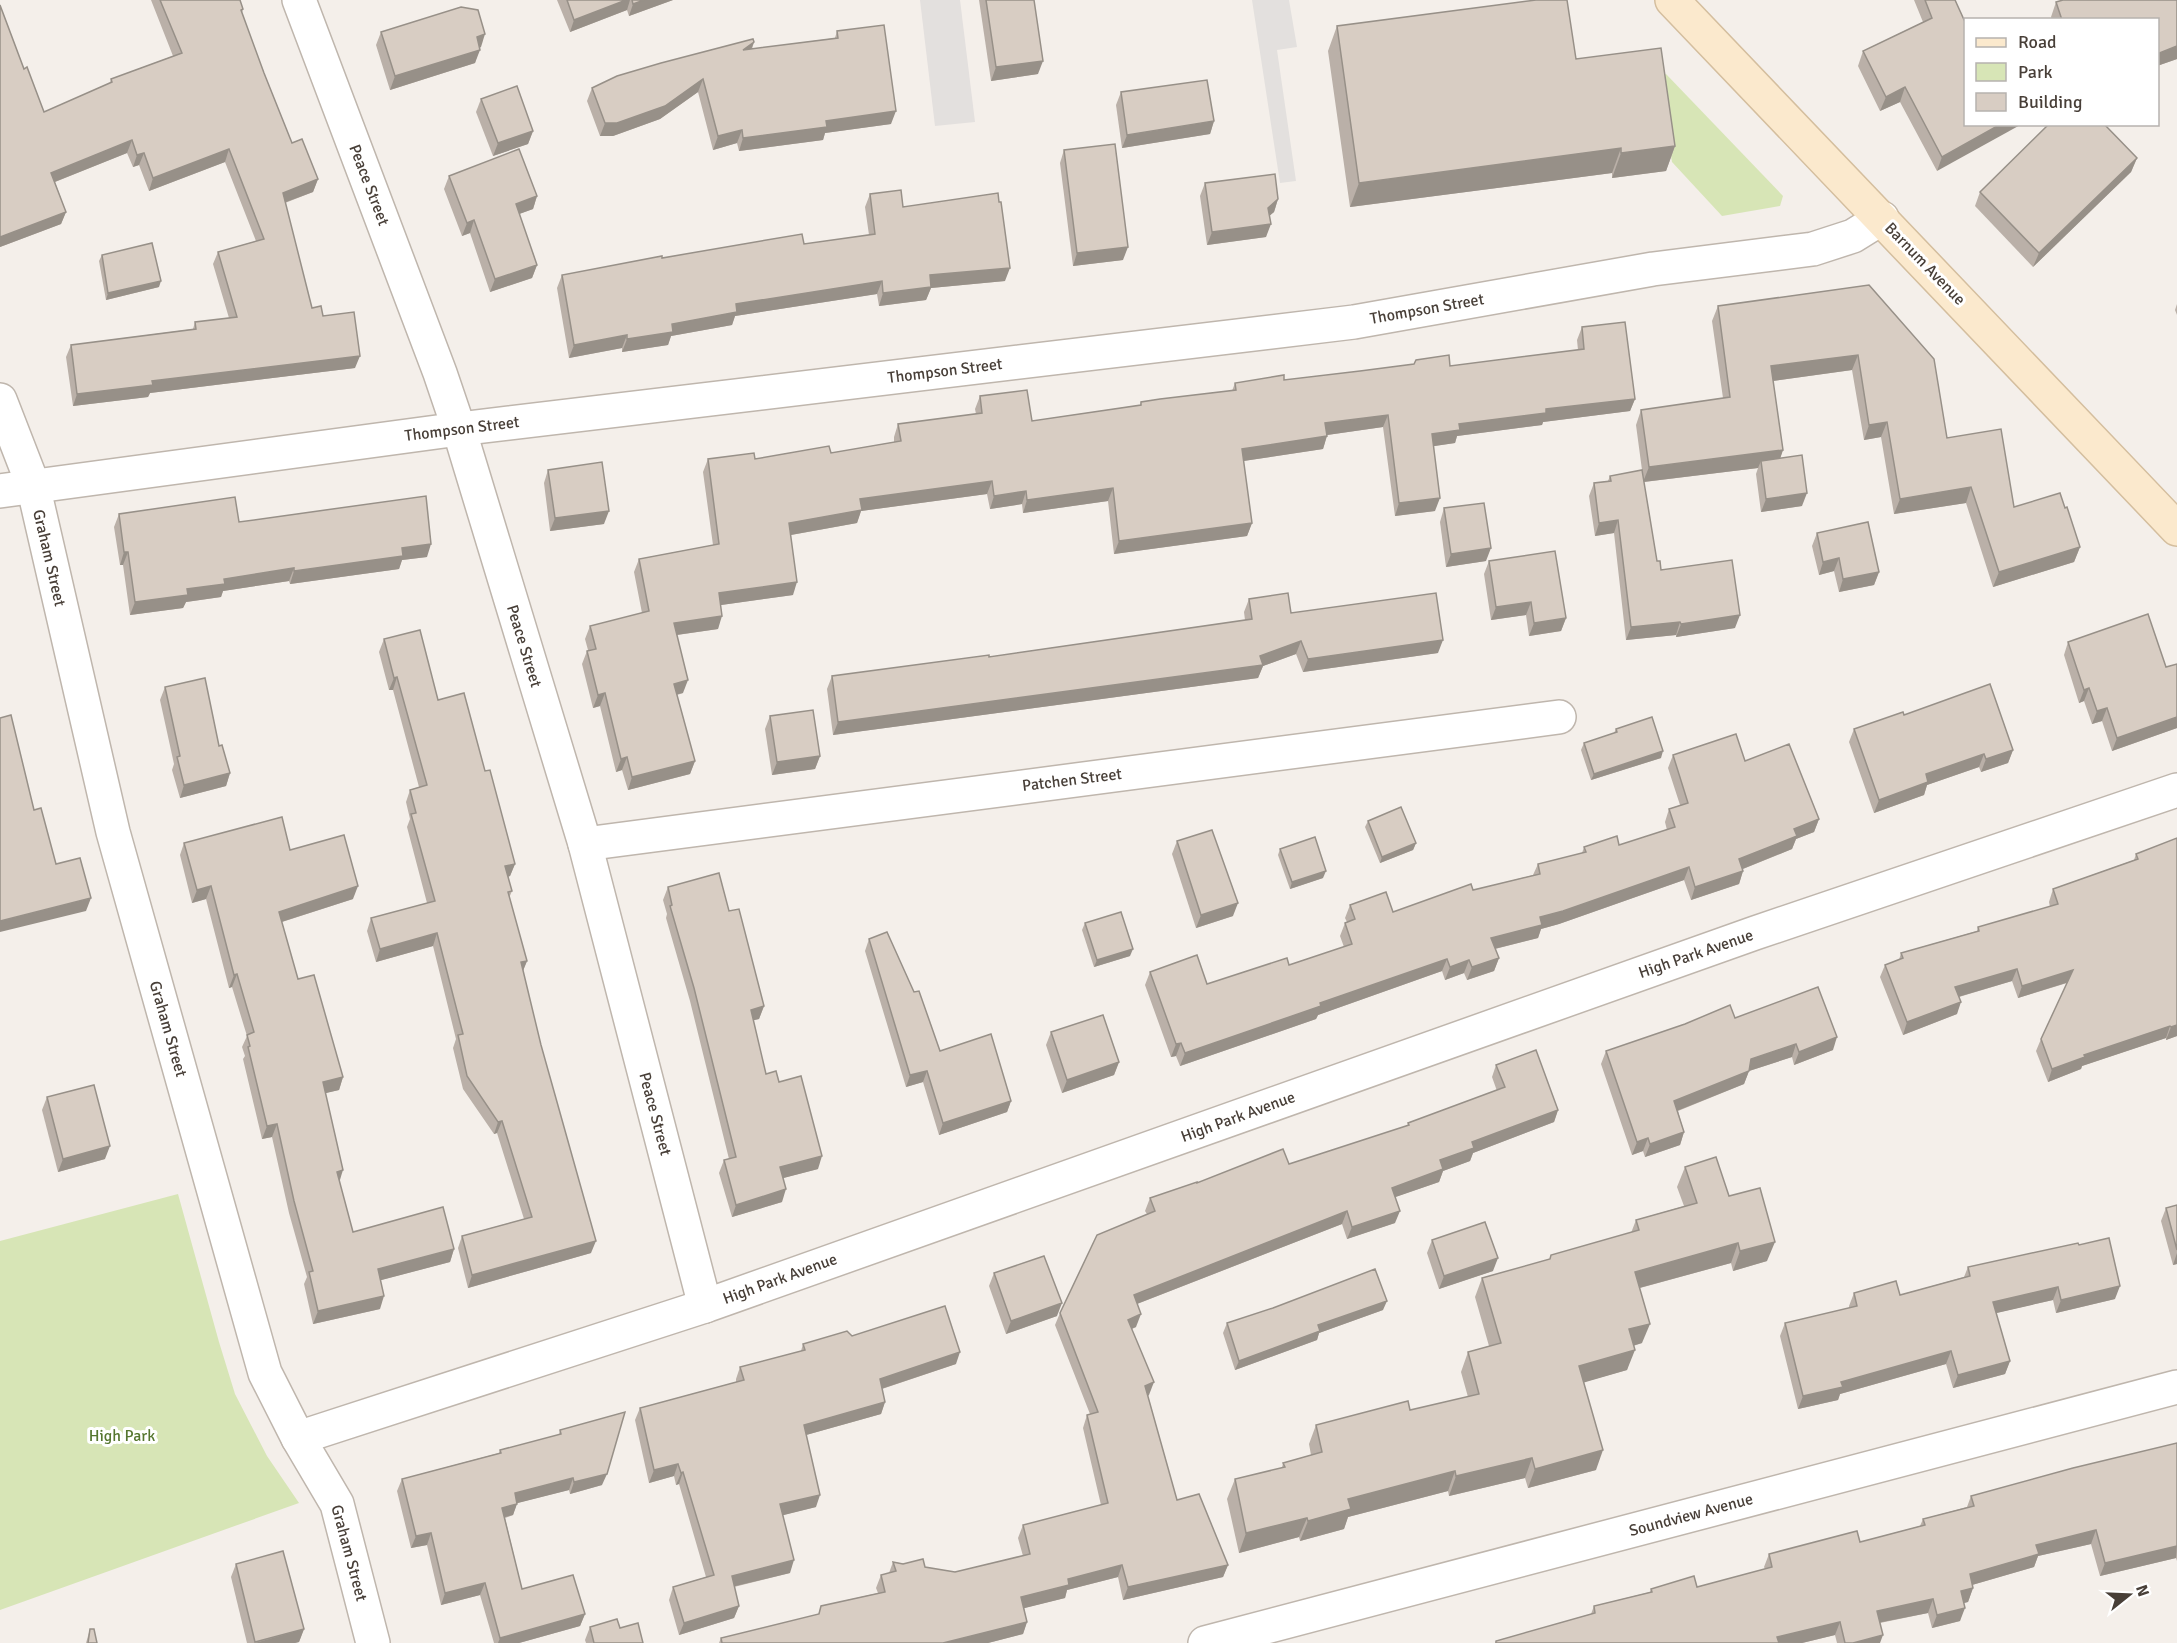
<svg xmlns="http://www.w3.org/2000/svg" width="2177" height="1643" font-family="Signika,sans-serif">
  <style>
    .green { fill: #d7e5b6 }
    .parking { fill: #e3e0de }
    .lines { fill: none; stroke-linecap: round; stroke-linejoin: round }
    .minor-casing { stroke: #bfb6ad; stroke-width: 36 }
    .secondary-casing { stroke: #d4be9e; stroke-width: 36 }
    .minor { stroke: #fff; stroke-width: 33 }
    .secondary { stroke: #fbe9cd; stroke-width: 33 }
    .wall { fill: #bab0a8 }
    .shaded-wall { fill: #979088 }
    .building { fill: #d8cdc3; stroke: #979088; stroke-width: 1.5 }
    .labels { text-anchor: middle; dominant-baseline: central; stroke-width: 6; stroke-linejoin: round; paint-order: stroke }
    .street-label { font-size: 16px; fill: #483f38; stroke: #fff }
    .park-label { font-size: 16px; fill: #55762f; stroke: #fff }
  </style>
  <rect width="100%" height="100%" fill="#f4efea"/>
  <!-- green -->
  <g class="green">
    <polygon points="1666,74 1783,196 1780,206 1722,216 1672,162 1659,79"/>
    <polygon points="178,1194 219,1342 235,1394 267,1456 299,1503 0,1610 0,1241"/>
  </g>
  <!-- parking -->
  <g class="parking">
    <polygon points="920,0 960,0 975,122 935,126"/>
    <polygon points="1252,0 1289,0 1297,47 1277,50 1296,181 1280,183"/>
  </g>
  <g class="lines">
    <!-- minor casing -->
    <g class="minor-casing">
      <g id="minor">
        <polyline points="299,0 440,373 459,429 585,844 705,1306"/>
        <polyline points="0,400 33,485 113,832 265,1373 298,1438 337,1504 373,1643"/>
        <polyline points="0,491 459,429 1354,322 1653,269 1813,249 1853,236 1882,218"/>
        <polyline points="585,844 1559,717"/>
        <polyline points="298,1438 705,1306 1755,933 2177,790"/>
        <polyline points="1205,1643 2177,1387"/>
      </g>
    </g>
    <!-- secondary casing -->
    <g class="secondary-casing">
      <polyline id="secondary" points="1672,0 2177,529"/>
    </g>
    <!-- minor -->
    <use href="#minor" class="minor"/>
    <!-- secondary -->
    <use href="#secondary" class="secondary"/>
  </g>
  <!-- wall -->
  <g class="wall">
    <polygon points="151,0 240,0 243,9 242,13 264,73 292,143 318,179 313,192 285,203 312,308 323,316 355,368 150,393 148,397 73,406 66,357 71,345 193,329 195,322 229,318 213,264 218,252 256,241 225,162 149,191 139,165 133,167 127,153 55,182 66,212 61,224 0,247 0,5 24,69 44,112 110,83 111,79 173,56"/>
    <polygon points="557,0 673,0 629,16 627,10 570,32"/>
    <polygon points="979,0 1034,0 1038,74 991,81"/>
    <polygon points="1914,0 1956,0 1965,124 1937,171 1900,102 1880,111 1858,66 1863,51 1923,22"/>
    <polygon points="2177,0 2177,59 2157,66 2157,20 2052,20 2051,17 2056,2"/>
    <polygon points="1337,26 1576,59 1675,146 1666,171 1612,178 1612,173 1350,207 1328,51"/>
    <polygon points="837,31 891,124 825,133 823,140 739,151 737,143 713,150 698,92 660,119 613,136 600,136 587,101 592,88 754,42 752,49 835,38"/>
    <polygon points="381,32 481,47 479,48 475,63 390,90 376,45"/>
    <polygon points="1121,92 1214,121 1210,134 1122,148 1116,105"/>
    <polygon points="481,99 533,131 528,144 493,156 476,112"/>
    <polygon points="1064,150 1123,260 1073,266 1060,163"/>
    <polygon points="2137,158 2131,172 2033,267 1975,206 1980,192"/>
    <polygon points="449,176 537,196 533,209 519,214 537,265 532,278 490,292 470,233 462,236 444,189"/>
    <polygon points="1205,183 1278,199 1274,212 1269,216 1266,237 1207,245 1200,196"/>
    <polygon points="870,194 903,207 1005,281 931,288 926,300 879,306 877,294 735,316 732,325 671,336 668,345 622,352 622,348 569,358 557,288 562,275 662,258 804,244 869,235 865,207"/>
    <polygon points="102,255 159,287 106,300 99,261"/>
    <polygon points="1869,285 1947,438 2014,507 2065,508 2080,547 2074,562 1993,587 1966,503 1894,514 1881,437 1864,440 1852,370 1773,381 1783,450 1780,458 1802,506 1761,512 1756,474 1758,468 1644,482 1657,561 1661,570 1735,628 1676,637 1676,635 1626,640 1614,533 1595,536 1589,496 1594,483 1608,481 1610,476 1642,470 1636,425 1641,410 1723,398 1712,321 1718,306"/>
    <polygon points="2177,304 2177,315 2175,310"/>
    <polygon points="1582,327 1635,399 1630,411 1543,422 1542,425 1457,436 1455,443 1434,446 1435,511 1395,516 1383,427 1327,435 1323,449 1243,461 1252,523 1247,536 1114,554 1108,501 1023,513 1022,504 990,509 987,494 861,511 857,523 791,535 793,595 721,605 718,629 677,635 683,693 677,695 695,761 690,774 628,790 622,770 616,772 600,706 593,708 582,664 587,651 588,650 585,639 590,626 642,613 634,572 639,559 713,545 703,472 708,459 755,459 831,453 894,442 894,437 898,424 976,414 975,409 980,396 1032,421 1140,405 1141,402 1232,391 1235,383 1284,380 1450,366 1578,350 1577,340"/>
    <polygon points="548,470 604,524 550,531 544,483"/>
    <polygon points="1444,508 1486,561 1446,567 1440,522"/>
    <polygon points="119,514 239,522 427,557 402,560 399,569 290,584 289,581 223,591 221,597 186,602 183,608 130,615 123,565 120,565 114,527"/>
    <polygon points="1817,533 1879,572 1874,585 1839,592 1834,571 1819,575 1812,546"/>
    <polygon points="1489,561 1566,618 1561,631 1529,636 1526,615 1491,620 1484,574"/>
    <polygon points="1249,599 1291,613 1438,653 1303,672 1296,654 1263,666 1258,678 833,735 827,689 832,676 989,657 1245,620 1244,612"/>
    <polygon points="384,639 438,700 485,771 515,864 510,876 508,877 512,891 509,898 527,961 523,971 591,1253 468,1288 458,1248 462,1236 524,1219 497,1133 494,1134 463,1089 453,1048 456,1039 433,946 376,962 367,931 371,918 427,903 407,827 410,819 406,802 410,790 419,787 393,690 389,690 379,652"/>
    <polygon points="2068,642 2166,667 2177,664 2177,728 2112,751 2102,721 2092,724 2084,701 2079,703 2064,655"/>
    <polygon points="165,687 219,746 230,773 226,786 180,798 172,770 174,764 160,700"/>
    <polygon points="1904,715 2013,750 2008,763 1981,772 1979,767 1927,785 1924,795 1874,813 1849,742 1854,729"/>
    <polygon points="770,716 820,756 815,769 772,775 765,729"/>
    <polygon points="1616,729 1661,758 1591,780 1581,750 1584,743 1614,733"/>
    <polygon points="1673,755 1745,761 1819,819 1814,832 1796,839 1792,849 1743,869 1743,871 1739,884 1691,900 1684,880 1559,924 1541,929 1538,938 1495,949 1499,958 1494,971 1467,980 1464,973 1445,980 1442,971 1318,1015 1316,1019 1180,1066 1176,1056 1171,1057 1145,985 1150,972 1207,984 1289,965 1344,947 1340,936 1345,923 1347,922 1345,918 1350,905 1393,912 1533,875 1538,864 1582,853 1584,847 1619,845 1667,830 1665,822 1669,809 1680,805 1668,768"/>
    <polygon points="1368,821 1416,843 1413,850 1380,863 1365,827"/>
    <polygon points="2177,838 2177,1036 2166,1040 2166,1038 2082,1066 2081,1069 2048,1082 2036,1051 2041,1039 2067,983 2018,998 2012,981 1959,997 1957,1014 1903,1035 1880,977 1885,965 1899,960 1901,953 1977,931 1978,927 2050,907 2049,902 2053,889 2134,860 2136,854"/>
    <polygon points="1177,841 1233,916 1196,928 1172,854"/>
    <polygon points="184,843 290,850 353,899 282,922 298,979 343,1077 339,1090 325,1093 339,1181 353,1232 454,1249 450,1262 381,1280 380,1309 313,1324 304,1284 307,1277 289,1213 272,1137 262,1139 243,1059 245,1056 242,1047 247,1036 232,987 229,988 206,899 192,903 180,855"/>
    <polygon points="1280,849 1323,878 1290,889 1278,855"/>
    <polygon points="668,887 729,911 764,1006 759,1019 753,1020 766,1074 779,1082 818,1169 783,1178 782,1202 732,1217 719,1173 724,1160 729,1159 690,1001 666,918 667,914 663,900"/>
    <polygon points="1085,923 1130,956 1094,967 1082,930"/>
    <polygon points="869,939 940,1051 1011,1101 1007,1112 939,1135 923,1082 906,1087 865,951"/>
    <polygon points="1735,1018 1833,1050 1794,1065 1792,1057 1749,1071 1744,1084 1678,1111 1684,1132 1680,1145 1645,1157 1643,1151 1632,1155 1601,1064 1606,1051"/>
    <polygon points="1051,1032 1119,1062 1114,1075 1062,1093 1046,1045"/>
    <polygon points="1496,1065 1558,1110 1554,1122 1473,1153 1470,1161 1443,1171 1439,1182 1395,1197 1395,1223 1347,1239 1342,1224 1137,1304 1136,1327 1132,1329 1149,1395 1148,1396 1177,1500 1228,1565 1223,1577 1123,1600 1118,1577 1067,1590 1065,1598 1024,1608 1027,1622 1023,1634 988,1643 719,1643 721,1638 818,1615 821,1606 878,1593 876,1588 881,1575 889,1573 893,1562 955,1572 1023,1556 1018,1538 1023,1525 1101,1505 1083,1428 1087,1415 1090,1414 1055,1325 1060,1313 1147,1214 1145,1211 1150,1198 1197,1183 1289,1164 1407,1126 1408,1123 1497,1091 1492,1077"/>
    <polygon points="47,1097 105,1159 58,1172 42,1110"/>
    <polygon points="1685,1167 1729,1196 1767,1261 1733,1271 1731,1263 1640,1288 1642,1343 1633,1346 1627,1370 1584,1382 1596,1470 1528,1488 1525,1478 1449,1496 1448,1491 1348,1517 1344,1529 1300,1541 1299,1537 1239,1553 1227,1499 1235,1479 1282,1468 1283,1463 1311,1455 1309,1444 1316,1425 1410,1410 1468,1397 1461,1372 1468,1352 1489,1346 1475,1297 1482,1278 1550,1260 1631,1233 1636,1220 1684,1206 1677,1187"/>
    <polygon points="2177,1205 2177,1264 2173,1265 2161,1221 2166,1208"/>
    <polygon points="1432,1240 1493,1271 1439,1289 1427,1253"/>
    <polygon points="2079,1245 2115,1299 2056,1313 2053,1300 1996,1313 2010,1361 2005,1374 1953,1388 1946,1364 1840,1394 1838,1400 1798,1409 1780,1336 1785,1323 1849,1308 1849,1306 1854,1293 1900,1295 1964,1277 1968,1267"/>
    <polygon points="994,1273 1057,1316 1006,1334 989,1286"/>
    <polygon points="1383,1310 1319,1333 1317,1340 1235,1370 1223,1333 1227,1323"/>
    <polygon points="852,1336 956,1364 882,1389 885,1402 881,1414 806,1435 816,1507 783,1515 790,1573 734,1587 739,1606 734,1618 679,1635 669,1600 673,1587 706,1577 679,1484 676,1485 674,1476 649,1483 635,1420 640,1408 736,1382 736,1379 740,1367 801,1351 803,1344"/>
    <polygon points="560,1430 602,1485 570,1494 569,1490 517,1503 513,1515 505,1518 522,1589 585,1614 580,1626 519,1643 494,1643 480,1595 441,1605 427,1545 411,1548 397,1491 402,1479 499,1453 500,1450 559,1435"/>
    <polygon points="2177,1443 2177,1561 2176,1558 2100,1576 2091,1544 2038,1556 2034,1567 1972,1585 1973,1588 1968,1602 1963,1603 1960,1621 1932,1628 1928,1613 1880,1623 1880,1643 1837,1643 1835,1635 1802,1643 1495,1643 1496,1641 1591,1614 1594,1606 1650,1592 1651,1589 1697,1587 1765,1569 1764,1567 1769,1554 1860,1542 1920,1526 1923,1519 1967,1507 1971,1496"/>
    <polygon points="236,1564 304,1629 299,1642 295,1643 247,1643 231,1577"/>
    <polygon points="590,1627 643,1643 586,1643 585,1640"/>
    <polygon points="90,1629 97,1643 86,1643"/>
  </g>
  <!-- shaded-wall -->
  <g class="shaded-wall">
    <polygon points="626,0 630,0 627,10 570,32 574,20"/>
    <polygon points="644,0 673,0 629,16 633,4"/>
    <polygon points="485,34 481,47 472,50 477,37"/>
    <polygon points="754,42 749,55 743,50"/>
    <polygon points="2177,46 2177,59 2157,66 2157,54"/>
    <polygon points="480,50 475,63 390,90 395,76"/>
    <polygon points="1043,61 1038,74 991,81 996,67"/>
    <polygon points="703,79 698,92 660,119 613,136 600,136 605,123"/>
    <polygon points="1905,87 1900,102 1880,111 1886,97"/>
    <polygon points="896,111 891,124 825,133 823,140 739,151 743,138 826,121"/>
    <polygon points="1214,121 1210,134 1122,148 1127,135"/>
    <polygon points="2001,124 2022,124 1937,171 1942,157"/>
    <polygon points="742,130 737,143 713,150 718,136"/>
    <polygon points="533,131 528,144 493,156 498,143"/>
    <polygon points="132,140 127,153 47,185 51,173"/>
    <polygon points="1675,146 1666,171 1612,178 1621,153"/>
    <polygon points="1621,148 1612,173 1350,207 1359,183"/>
    <polygon points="229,149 225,162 149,191 153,178"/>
    <polygon points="144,153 139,165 133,167 137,155"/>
    <polygon points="2137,158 2131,172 2033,267 2039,253"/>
    <polygon points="318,179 313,192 278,205 283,193"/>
    <polygon points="537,196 533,209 511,217 516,204"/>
    <polygon points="1278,199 1274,212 1263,221 1268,208"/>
    <polygon points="66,212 61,224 0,247 0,237"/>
    <polygon points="474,220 470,233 462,236 467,223"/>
    <polygon points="1271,224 1266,237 1207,245 1212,232"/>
    <polygon points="1128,247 1123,260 1073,266 1077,253"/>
    <polygon points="537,265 532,278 490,292 495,279"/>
    <polygon points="1010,268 1005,281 931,288 926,300 879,306 883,293 930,275"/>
    <polygon points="161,281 159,287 106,300 108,293"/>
    <polygon points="882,281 877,294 735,316 732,325 671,336 668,345 622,352 627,339 736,304"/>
    <polygon points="627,335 622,348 569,358 574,345"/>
    <polygon points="1858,355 1852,370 1765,382 1771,366"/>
    <polygon points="360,356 355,368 150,393 148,397 73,406 77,394 152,381"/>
    <polygon points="1635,399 1630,411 1543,422 1542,425 1457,436 1455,443 1428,447 1432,434 1459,424 1546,409"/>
    <polygon points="1388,415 1383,427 1320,436 1325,423"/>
    <polygon points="1887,422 1881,437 1864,440 1869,425"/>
    <polygon points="1327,436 1323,449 1237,462 1242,449"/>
    <polygon points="1783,450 1778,465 1761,461 1758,468 1643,482 1649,467"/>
    <polygon points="992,481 987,494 861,511 857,523 785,536 789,523 860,499"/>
    <polygon points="1971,487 1966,503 1894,514 1900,499"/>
    <polygon points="1113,488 1108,501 1023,513 1027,500"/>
    <polygon points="1026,491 1022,504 990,509 994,496"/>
    <polygon points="1807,493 1802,506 1761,512 1766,499"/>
    <polygon points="1440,498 1435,511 1395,516 1399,503"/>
    <polygon points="609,511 604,524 550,531 555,518"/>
    <polygon points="1618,520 1614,533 1595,536 1599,523"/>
    <polygon points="1252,523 1247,536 1114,554 1119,541"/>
    <polygon points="431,544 427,557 402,560 399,569 290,584 294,571 402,548"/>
    <polygon points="2080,547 2074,562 1993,587 1999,572"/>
    <polygon points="1491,548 1486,561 1446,567 1451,554"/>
    <polygon points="124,552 128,552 123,565 120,565"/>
    <polygon points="1839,558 1834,571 1819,575 1823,562"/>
    <polygon points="294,568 289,581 223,591 221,597 186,602 183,608 130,615 135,602 224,579"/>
    <polygon points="1879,572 1874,585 1839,592 1843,579"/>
    <polygon points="797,582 793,595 714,606 719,593"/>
    <polygon points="1531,602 1526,615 1491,620 1496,607"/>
    <polygon points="1740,615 1735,628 1676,637 1681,624"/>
    <polygon points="722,616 718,629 669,636 674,623"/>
    <polygon points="1566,618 1561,631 1529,636 1534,623"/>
    <polygon points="1680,622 1676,635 1626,640 1631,627"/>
    <polygon points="1443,640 1438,653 1303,672 1308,659"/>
    <polygon points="1301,641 1296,654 1263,666 1258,678 833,735 838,722 1260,656"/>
    <polygon points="397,677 393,690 389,690 394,678"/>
    <polygon points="688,680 683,693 669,696 674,684"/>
    <polygon points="2089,688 2084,701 2079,703 2084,690"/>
    <polygon points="605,693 600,706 593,708 598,695"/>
    <polygon points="2107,708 2102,721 2092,724 2097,711"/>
    <polygon points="2177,717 2177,728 2112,751 2117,738"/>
    <polygon points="2013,750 2008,763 1981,772 1986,759"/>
    <polygon points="1663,751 1661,758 1591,780 1594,774"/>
    <polygon points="1984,754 1979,767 1927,785 1924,795 1874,813 1879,800 1926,774"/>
    <polygon points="820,756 815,769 772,775 777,762"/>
    <polygon points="627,757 622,770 616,772 621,759"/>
    <polygon points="695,761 690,774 628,790 632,777"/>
    <polygon points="230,773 226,786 180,798 184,785"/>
    <polygon points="1819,819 1814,832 1796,839 1792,849 1735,872 1739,859 1794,829"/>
    <polygon points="1416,843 1413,850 1380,863 1382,857"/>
    <polygon points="515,864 510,876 500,879 505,866"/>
    <polygon points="1689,867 1684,880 1559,924 1541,929 1538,938 1486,951 1491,938 1540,917"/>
    <polygon points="1326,871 1323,878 1290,889 1292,882"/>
    <polygon points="1743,871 1739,884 1691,900 1695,887"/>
    <polygon points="211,886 206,899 192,903 197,890"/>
    <polygon points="358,886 353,899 275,924 279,912"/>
    <polygon points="91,898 86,911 0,932 0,921"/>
    <polygon points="1238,903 1233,916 1196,928 1201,915"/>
    <polygon points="437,933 433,946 376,962 380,949"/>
    <polygon points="1133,949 1130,956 1094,967 1097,960"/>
    <polygon points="1499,958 1494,971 1467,980 1472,967"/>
    <polygon points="1447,959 1442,971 1318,1015 1316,1019 1180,1066 1185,1053 1320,1003"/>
    <polygon points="1469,960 1464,973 1445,980 1450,967"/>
    <polygon points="527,961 522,973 521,962"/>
    <polygon points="2017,969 2012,981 1951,999 1955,987"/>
    <polygon points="2073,970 2069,982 2018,998 2022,986"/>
    <polygon points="237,974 232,987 229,988 234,975"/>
    <polygon points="1961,1002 1957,1014 1903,1035 1907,1022"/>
    <polygon points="764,1006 759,1019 746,1022 751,1010"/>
    <polygon points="2177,1025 2177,1036 2166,1040 2171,1027"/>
    <polygon points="2170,1026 2166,1038 2082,1066 2081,1069 2048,1082 2052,1069 2084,1055"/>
    <polygon points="1837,1037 1833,1050 1794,1065 1799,1052"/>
    <polygon points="1181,1043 1176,1056 1171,1057 1176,1044"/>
    <polygon points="1796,1044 1792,1057 1749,1071 1744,1084 1669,1114 1674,1101 1751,1059"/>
    <polygon points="1119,1062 1114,1075 1062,1093 1067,1080"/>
    <polygon points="927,1071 923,1082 906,1087 910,1075"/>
    <polygon points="343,1077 339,1090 318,1095 323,1082"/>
    <polygon points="1011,1101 1007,1112 939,1135 943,1123"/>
    <polygon points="1558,1110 1554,1122 1473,1153 1470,1161 1443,1171 1439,1182 1387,1200 1392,1188 1472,1142"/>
    <polygon points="502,1121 497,1133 494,1134 498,1122"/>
    <polygon points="277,1124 272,1137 262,1139 267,1126"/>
    <polygon points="1684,1132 1680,1145 1645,1157 1650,1144"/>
    <polygon points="1648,1138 1643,1151 1632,1155 1637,1142"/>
    <polygon points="110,1146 105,1159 58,1172 63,1159"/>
    <polygon points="822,1156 818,1169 776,1180 780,1167"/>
    <polygon points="343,1170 339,1183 337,1172"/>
    <polygon points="786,1189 782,1202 732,1217 736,1205"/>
    <polygon points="1347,1211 1342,1224 1129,1307 1134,1295"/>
    <polygon points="1400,1211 1395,1223 1347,1239 1352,1227"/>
    <polygon points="596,1241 591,1253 468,1288 472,1275"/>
    <polygon points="1775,1242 1767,1261 1733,1271 1740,1251"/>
    <polygon points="1738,1243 1731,1263 1628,1291 1635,1272"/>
    <polygon points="454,1249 450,1262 374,1282 378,1269"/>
    <polygon points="2177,1253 2177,1264 2173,1265"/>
    <polygon points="1498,1258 1493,1271 1439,1289 1444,1276"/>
    <polygon points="2120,1286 2115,1299 2056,1313 2061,1300"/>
    <polygon points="2058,1287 2053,1300 1988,1315 1993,1302"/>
    <polygon points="384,1296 380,1309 313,1324 318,1311"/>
    <polygon points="1387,1301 1383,1310 1319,1333 1317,1340 1235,1370 1239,1361 1318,1325"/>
    <polygon points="1062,1303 1057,1316 1006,1334 1011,1321"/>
    <polygon points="1141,1314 1136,1327 1123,1332 1128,1320"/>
    <polygon points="1650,1324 1642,1343 1622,1349 1629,1329"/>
    <polygon points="1635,1350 1627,1370 1572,1386 1579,1366"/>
    <polygon points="1951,1351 1946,1364 1840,1394 1838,1400 1798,1409 1803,1396 1841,1382"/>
    <polygon points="960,1352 956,1364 875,1391 880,1379"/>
    <polygon points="2010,1361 2005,1374 1953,1388 1958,1375"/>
    <polygon points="1154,1382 1149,1395 1140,1398 1145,1386"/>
    <polygon points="885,1402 881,1414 799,1437 804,1425"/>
    <polygon points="1603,1450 1596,1470 1528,1488 1535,1469"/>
    <polygon points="1532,1458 1525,1478 1449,1496 1456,1476"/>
    <polygon points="678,1464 674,1476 649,1483 654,1470"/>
    <polygon points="1455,1471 1448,1491 1348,1517 1344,1529 1300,1541 1308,1521 1348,1499"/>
    <polygon points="683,1472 679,1484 676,1485 681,1473"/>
    <polygon points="607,1474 602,1485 570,1494 574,1482"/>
    <polygon points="573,1478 569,1490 510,1505 515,1493"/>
    <polygon points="820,1495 816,1507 776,1517 780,1504"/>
    <polygon points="517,1504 513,1515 498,1519 502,1508"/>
    <polygon points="1307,1518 1299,1537 1239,1553 1246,1533"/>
    <polygon points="2096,1530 2091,1544 2038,1556 2034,1567 1965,1587 1970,1574 2036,1545"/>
    <polygon points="431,1533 427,1545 411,1548 416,1536"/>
    <polygon points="2177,1546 2176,1558 2100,1576 2105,1563"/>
    <polygon points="794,1560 790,1573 727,1588 732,1576"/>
    <polygon points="1122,1565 1118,1577 1067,1590 1065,1598 1017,1610 1021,1597 1068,1579"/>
    <polygon points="1228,1565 1223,1577 1123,1600 1128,1587"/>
    <polygon points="485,1583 480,1595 441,1605 445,1593"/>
    <polygon points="1973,1588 1968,1602 1956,1605 1961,1591"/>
    <polygon points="1933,1599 1928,1613 1872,1624 1877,1611"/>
    <polygon points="739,1606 734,1618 679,1635 684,1623"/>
    <polygon points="1965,1608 1960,1621 1932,1628 1937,1615"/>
    <polygon points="585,1614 580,1626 519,1643 498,1643 500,1638"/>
    <polygon points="1027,1622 1023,1634 988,1643 943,1643"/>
    <polygon points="1840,1622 1835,1635 1802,1643 1775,1643 1777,1637"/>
    <polygon points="304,1629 299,1642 295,1643 255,1643"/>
    <polygon points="1883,1635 1880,1643 1853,1643"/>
  </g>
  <!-- building -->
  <g class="building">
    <polygon points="160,0 240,0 243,9 241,10 264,73 292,143 302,139 318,179 283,193 312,308 321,306 323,316 354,312 360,356 152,381 153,385 77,394 71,345 196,329 195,322 237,317 218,252 264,239 229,149 153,178 144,153 137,155 132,140 51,173 66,212 0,237 0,5 24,69 27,67 44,112 112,82 111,79 182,53"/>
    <polygon points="567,0 626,0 574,20"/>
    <polygon points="632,0 644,0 633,4"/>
    <polygon points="986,0 1034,0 1043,61 996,67"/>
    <polygon points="1536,0 1567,0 1576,59 1661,48 1675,146 1621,153 1621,148 1359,183 1337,26"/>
    <polygon points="1925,0 1955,0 1965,22 1965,124 2001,124 1942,157 1905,87 1886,97 1863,51 1932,18"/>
    <polygon points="2063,0 2177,0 2177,46 2157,54 2157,20 2062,20 2056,2"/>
    <polygon points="461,7 478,10 485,34 477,37 480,50 395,76 381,32"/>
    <polygon points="884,25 896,111 826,121 827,127 743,138 742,130 718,136 703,79 665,106 617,123 605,123 592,88 617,76 661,63 753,39 754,42 743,50 838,38 837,31"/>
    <polygon points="1207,80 1214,121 1127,135 1121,92"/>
    <polygon points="517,86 533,131 498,143 481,99"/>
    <polygon points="2049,124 2104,124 2137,158 2039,253 1980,192"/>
    <polygon points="1115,144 1128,247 1077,253 1064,150"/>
    <polygon points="519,149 537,196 516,204 537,265 495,279 474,220 467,223 449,176"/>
    <polygon points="1275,174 1278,199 1268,208 1271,224 1212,232 1205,183"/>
    <polygon points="901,190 903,207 998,193 999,202 1001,202 1010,268 930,275 931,287 883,293 882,281 736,304 737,312 672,324 673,332 627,339 627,335 574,345 562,275 662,256 662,258 802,234 804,244 875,234 870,194"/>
    <polygon points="152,243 161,281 108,293 102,255"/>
    <polygon points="1869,285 1934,359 1947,438 2001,429 2014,507 2060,493 2065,508 2067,507 2080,547 1999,572 1971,487 1900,499 1887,422 1869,425 1858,355 1771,366 1783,450 1649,467 1641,410 1730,397 1718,306"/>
    <polygon points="1625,322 1635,399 1546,409 1546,413 1459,424 1460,430 1432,434 1440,498 1399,503 1388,415 1325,423 1327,436 1242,449 1252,523 1119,541 1113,488 1027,500 1026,491 994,496 992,481 860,499 862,510 789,523 797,582 719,593 722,616 674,623 688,680 674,684 695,761 632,777 627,757 621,759 605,693 598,695 587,651 596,649 590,626 649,611 639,559 719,544 708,459 754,453 755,459 829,446 831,453 901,441 898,424 982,413 980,396 1027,390 1032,421 1141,405 1141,402 1160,399 1236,390 1235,383 1284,375 1284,380 1360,371 1414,364 1416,360 1449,355 1450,366 1584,349 1582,327"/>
    <polygon points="1802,455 1807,493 1766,499 1761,461"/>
    <polygon points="602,462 609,511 555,518 548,470"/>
    <polygon points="1642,470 1657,561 1660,561 1661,570 1732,560 1740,615 1681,624 1680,622 1631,627 1618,520 1599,523 1594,483 1611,481 1610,476"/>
    <polygon points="426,496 431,544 402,548 403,556 294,571 294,568 224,579 225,584 187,589 188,595 135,602 128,552 124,552 119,514 235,497 239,522"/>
    <polygon points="1484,503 1491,548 1451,554 1444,508"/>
    <polygon points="1868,522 1879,572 1843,579 1839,558 1823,562 1817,533"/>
    <polygon points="1555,551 1566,618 1534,623 1531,602 1496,607 1489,561"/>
    <polygon points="1288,593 1291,613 1436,593 1443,640 1308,659 1301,641 1260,656 1263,665 838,722 832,676 989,655 989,657 1252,619 1249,599"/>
    <polygon points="2148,614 2166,667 2177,664 2177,717 2117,738 2107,708 2097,711 2089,688 2084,690 2068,642"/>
    <polygon points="420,630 438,700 464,693 485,771 490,770 515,864 505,866 512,891 508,892 527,961 521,962 541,1045 596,1241 472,1275 462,1236 532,1217 502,1121 498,1122 467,1076 458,1035 463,1034 437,933 380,949 371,918 435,901 411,814 416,813 410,790 427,785 397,677 394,678 384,639"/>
    <polygon points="205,678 219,746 222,745 230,773 184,785 177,757 180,756 165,687"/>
    <polygon points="1990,684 2013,750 1986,759 1984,754 1926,774 1928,782 1879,800 1854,729 1903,712 1904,715"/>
    <polygon points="813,710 820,756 777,762 770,716"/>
    <polygon points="11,715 34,810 41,808 56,864 80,858 91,898 0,921 0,718"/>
    <polygon points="1652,717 1663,751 1594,774 1584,743 1617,732 1616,729"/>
    <polygon points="1736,734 1745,761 1789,744 1819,819 1794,829 1797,836 1739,859 1743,871 1695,887 1689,867 1563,911 1540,917 1542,925 1491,938 1499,958 1472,967 1469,960 1450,967 1447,959 1320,1003 1321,1006 1185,1053 1181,1043 1176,1044 1150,972 1197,955 1207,984 1287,958 1289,965 1352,944 1345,923 1355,919 1350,905 1386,892 1393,912 1471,884 1473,890 1540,874 1538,864 1586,852 1584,847 1617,836 1619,845 1675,827 1669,809 1688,803 1673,755"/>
    <polygon points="1401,807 1416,843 1382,857 1368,821"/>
    <polygon points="282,817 290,850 344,835 358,886 279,912 298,979 314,975 343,1077 323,1082 343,1170 337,1172 353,1232 443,1207 454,1249 378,1269 384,1296 318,1311 309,1272 313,1271 294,1201 277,1124 267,1126 248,1047 250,1046 247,1035 254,1032 237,974 234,975 211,886 197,890 184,843"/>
    <polygon points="1212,830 1238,903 1201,915 1177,841"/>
    <polygon points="1315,837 1326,871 1292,882 1280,849"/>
    <polygon points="2177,838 2177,1025 2171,1027 2170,1026 2084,1055 2085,1057 2052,1069 2041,1039 2073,970 2022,986 2017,969 1955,987 1961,1002 1907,1022 1885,965 1903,958 1901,953 1979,931 1978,927 2058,904 2053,889 2138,859 2136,854"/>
    <polygon points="719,873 729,911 739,909 764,1006 751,1010 766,1074 776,1071 779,1082 801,1076 822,1156 780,1167 786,1189 736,1205 724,1160 736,1157 694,988 670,906 672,905 668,887"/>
    <polygon points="1121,912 1133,949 1097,960 1085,923"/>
    <polygon points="887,932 914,992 919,991 940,1051 991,1034 1011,1101 943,1123 927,1071 910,1075 869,939"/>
    <polygon points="1818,987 1837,1037 1799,1052 1796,1044 1751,1059 1749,1071 1674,1101 1684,1132 1650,1144 1648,1138 1637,1142 1606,1051 1685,1024 1730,1005 1735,1018"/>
    <polygon points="1103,1015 1119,1062 1067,1080 1051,1032"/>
    <polygon points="1536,1050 1558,1110 1472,1142 1474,1148 1440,1160 1443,1169 1392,1188 1400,1211 1352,1227 1347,1211 1134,1295 1141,1314 1128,1320 1154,1382 1145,1386 1177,1500 1199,1494 1228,1565 1128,1587 1122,1565 1068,1579 1069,1585 1021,1597 1027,1622 943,1643 722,1643 721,1638 819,1614 821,1606 885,1592 881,1575 896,1571 893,1562 903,1564 923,1559 925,1567 955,1572 1030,1554 1023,1525 1108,1503 1087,1415 1098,1412 1060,1313 1097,1235 1155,1211 1150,1198 1197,1182 1197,1183 1283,1149 1289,1164 1409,1125 1408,1123 1505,1087 1496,1065"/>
    <polygon points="94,1085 110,1146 63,1159 47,1097"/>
    <polygon points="1716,1157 1729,1196 1760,1188 1775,1242 1740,1251 1738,1243 1635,1272 1650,1324 1629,1329 1635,1350 1579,1366 1603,1450 1535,1469 1532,1458 1456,1476 1455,1471 1348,1499 1351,1509 1308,1521 1307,1518 1246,1533 1235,1479 1285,1467 1283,1463 1322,1452 1316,1425 1408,1401 1410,1410 1479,1394 1468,1352 1501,1343 1482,1278 1550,1259 1551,1255 1639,1230 1636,1220 1697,1203 1685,1167"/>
    <polygon points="2177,1205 2177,1250 2166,1208"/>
    <polygon points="1485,1222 1498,1258 1444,1276 1432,1240"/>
    <polygon points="2109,1238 2120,1286 2061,1300 2058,1287 1993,1302 2010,1361 1958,1375 1951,1351 1841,1382 1843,1387 1803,1396 1785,1323 1857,1306 1854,1293 1896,1281 1900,1295 1970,1276 1968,1267 2078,1243 2079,1245"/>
    <polygon points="1044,1256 1062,1303 1011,1321 994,1273"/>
    <polygon points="1375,1269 1387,1301 1318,1325 1320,1331 1239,1361 1227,1323 1273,1308"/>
    <polygon points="945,1306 960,1352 880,1379 885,1402 804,1425 820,1495 780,1504 794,1560 732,1576 739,1606 684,1623 673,1587 714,1575 683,1472 681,1473 678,1464 654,1470 640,1408 744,1380 740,1367 805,1350 803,1344 847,1331 852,1336"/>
    <polygon points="625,1412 607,1474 574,1482 573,1478 515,1493 517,1504 502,1508 522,1589 573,1575 585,1614 500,1638 485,1583 445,1593 431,1533 416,1536 402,1479 501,1453 500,1450 561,1434 560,1430"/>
    <polygon points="2177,1443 2177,1546 2105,1563 2096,1530 2036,1545 2039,1554 1970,1574 1973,1588 1961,1591 1965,1608 1937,1615 1933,1599 1877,1611 1883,1635 1853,1643 1845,1643 1840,1622 1777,1637 1779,1643 1496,1643 1496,1641 1595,1613 1594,1606 1652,1592 1651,1589 1694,1576 1697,1587 1772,1567 1769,1554 1857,1531 1860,1542 1925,1525 1923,1519 1974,1506 1971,1496 2073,1468"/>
    <polygon points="283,1551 304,1629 255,1642 236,1564"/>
    <polygon points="617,1619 620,1628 638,1623 643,1643 594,1643 590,1627"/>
    <polygon points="90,1629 94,1629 97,1643 88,1643"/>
  </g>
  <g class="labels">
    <!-- street labels -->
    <g class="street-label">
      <text transform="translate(369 185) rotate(69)">Peace Street</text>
      <text transform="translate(1925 264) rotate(46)">Barnum Avenue</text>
      <text transform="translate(1427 309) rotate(-10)">Thompson Street</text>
      <text transform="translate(945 371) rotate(-7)">Thompson Street</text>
      <text transform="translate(462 429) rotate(-7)">Thompson Street</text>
      <text transform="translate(49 558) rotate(77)">Graham Street</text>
      <text transform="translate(524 646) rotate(73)">Peace Street</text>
      <text transform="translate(1072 780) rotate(-7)">Patchen Street</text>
      <text transform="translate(1696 954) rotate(-19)">High Park Avenue</text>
      <text transform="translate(168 1029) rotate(74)">Graham Street</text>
      <text transform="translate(655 1114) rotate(75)">Peace Street</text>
      <text transform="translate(1238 1117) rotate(-20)">High Park Avenue</text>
      <text transform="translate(780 1279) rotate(-20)">High Park Avenue</text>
      <text transform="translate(1691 1515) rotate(-15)">Soundview Avenue</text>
      <text transform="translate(349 1553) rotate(75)">Graham Street</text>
    </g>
    <!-- park labels -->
    <g class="park-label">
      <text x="122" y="1436">High Park</text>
    </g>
  </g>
  <!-- legend -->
  <rect x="1964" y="18" width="195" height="108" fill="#ffffff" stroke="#b6b2af" stroke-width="1.5"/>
  <rect x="1976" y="38" width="30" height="9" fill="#fbe9cd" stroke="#b6b2af" stroke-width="1.5"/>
  <text x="2018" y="48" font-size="18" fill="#483f38">Road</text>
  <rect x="1976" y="63" width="30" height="18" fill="#d7e5b6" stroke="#b6b2af" stroke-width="1.5"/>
  <text x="2018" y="78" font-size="18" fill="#483f38">Park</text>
  <rect x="1976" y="93" width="30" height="18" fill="#d8cdc3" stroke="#b6b2af" stroke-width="1.5"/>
  <text x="2018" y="108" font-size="18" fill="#483f38">Building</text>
  <!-- north arrow -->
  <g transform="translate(2129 1595) rotate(72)" stroke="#ffffff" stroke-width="4.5" paint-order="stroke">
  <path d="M0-4.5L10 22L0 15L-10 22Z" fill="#483f38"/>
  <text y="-9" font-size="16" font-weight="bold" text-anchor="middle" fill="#483f38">N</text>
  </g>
</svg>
